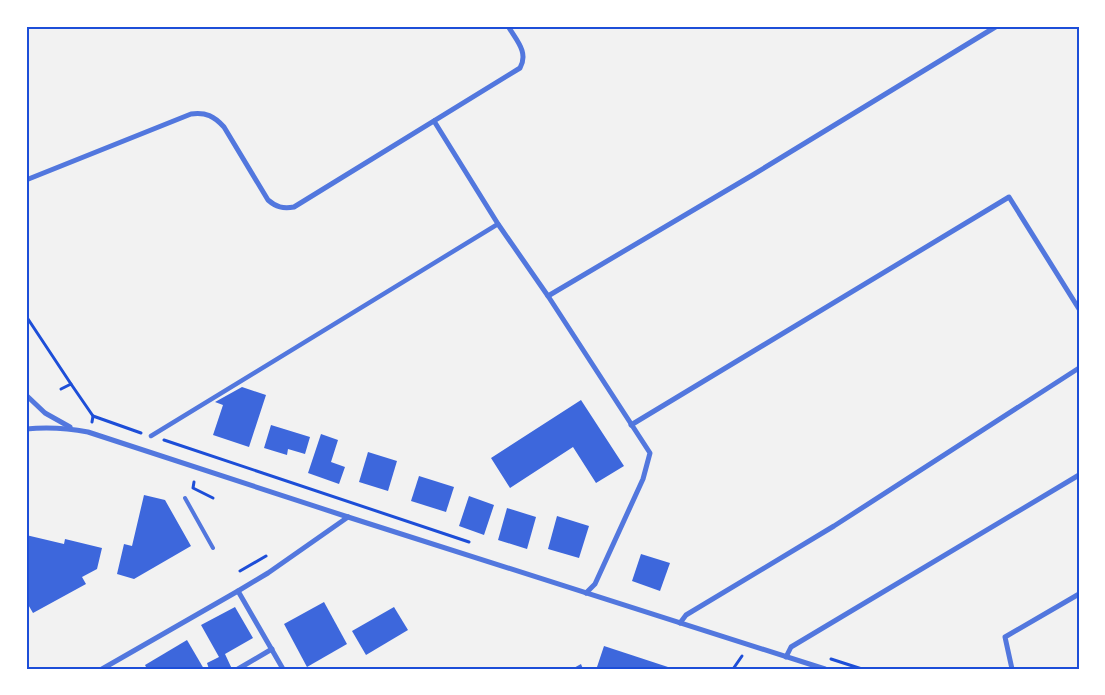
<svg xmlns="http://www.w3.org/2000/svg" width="1105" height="695" font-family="'Space Grotesk',sans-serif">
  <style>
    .building { fill: #3d67dc }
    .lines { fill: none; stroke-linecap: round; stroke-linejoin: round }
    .path { stroke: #1d4ed8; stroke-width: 3 }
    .service { stroke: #5277de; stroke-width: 4 }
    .pedestrian { stroke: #5277de; stroke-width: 4.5 }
    .minor { stroke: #5277de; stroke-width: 5 }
    .neatline { fill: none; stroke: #1d4ed8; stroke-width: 2 }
  </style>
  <rect width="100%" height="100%" fill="#f2f2f2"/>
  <!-- building -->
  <g class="building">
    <polygon points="242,387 266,395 249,447 213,435 223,405 215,402"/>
    <polygon points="581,400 624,466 596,483 573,447 510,488 491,458"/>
    <polygon points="271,425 310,437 305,454 288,449 287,455 264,448"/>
    <polygon points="321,434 338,440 331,462 345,467 339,484 308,473"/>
    <polygon points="368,452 397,461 388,491 359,482"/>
    <polygon points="419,476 454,487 446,512 411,501"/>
    <polygon points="144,495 165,500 191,546 134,579 117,574 124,544 132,546"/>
    <polygon points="469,496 494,505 484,535 459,526"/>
    <polygon points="507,508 536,517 527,549 498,540"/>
    <polygon points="557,516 589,526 579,558 548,549"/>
    <polygon points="26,535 64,544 65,539 102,548 97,569 82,577 86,584 33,613 26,601"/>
    <polygon points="641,554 670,563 660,591 632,581"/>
    <polygon points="324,602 347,644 307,667 284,624"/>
    <polygon points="235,607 253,638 225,654 232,669 209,669 207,663 219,657 201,625"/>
    <polygon points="394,607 408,630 366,655 352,631"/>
    <polygon points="187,640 204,669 147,669 145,665"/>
    <polygon points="604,646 671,668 671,669 602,669 597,667"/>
    <polygon points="581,664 583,669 572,669"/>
  </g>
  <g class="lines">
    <!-- path -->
    <g class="path">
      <polyline points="26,316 71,384"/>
      <polyline points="61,389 71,384 93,416"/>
      <polyline points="92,422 93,416 141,433"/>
      <polyline points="164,440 469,542"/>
      <polyline points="194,482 193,488 213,498"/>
      <polyline points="240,571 266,556"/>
      <polyline points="831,659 862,669"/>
      <polyline points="733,669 742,656"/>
    </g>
    <!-- service -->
    <polyline class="service" points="185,498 213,548"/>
    <!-- pedestrian -->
    <polyline class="pedestrian" points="151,436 498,224"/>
    <!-- minor -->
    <g class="minor">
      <polyline points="434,121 498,224 548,296 650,453 643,479 595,584 586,593"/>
      <path d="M26,180L191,114C206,112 214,116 224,127L268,200C276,207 283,209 294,207L520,68C529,52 516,40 508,26"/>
      <polyline points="548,296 751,176 997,26"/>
      <polyline points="26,395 45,413 70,427"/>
      <polyline points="631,425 1009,197 1079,309"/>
      <path d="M26,429C47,427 67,428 88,432L348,517L825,669"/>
      <polyline points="238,591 283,669"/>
      <polyline points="680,623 686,615 834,526 1079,368"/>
      <polyline points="786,657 791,647 1079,475"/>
      <polyline points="102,669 238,591 268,573 348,517"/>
      <polyline points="238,669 272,649"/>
      <polyline points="1012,669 1005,637 1079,594"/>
    </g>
  </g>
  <!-- border -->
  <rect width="1105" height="695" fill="none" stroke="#ffffff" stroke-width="55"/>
  <rect x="28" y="28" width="1050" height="640" class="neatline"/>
</svg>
